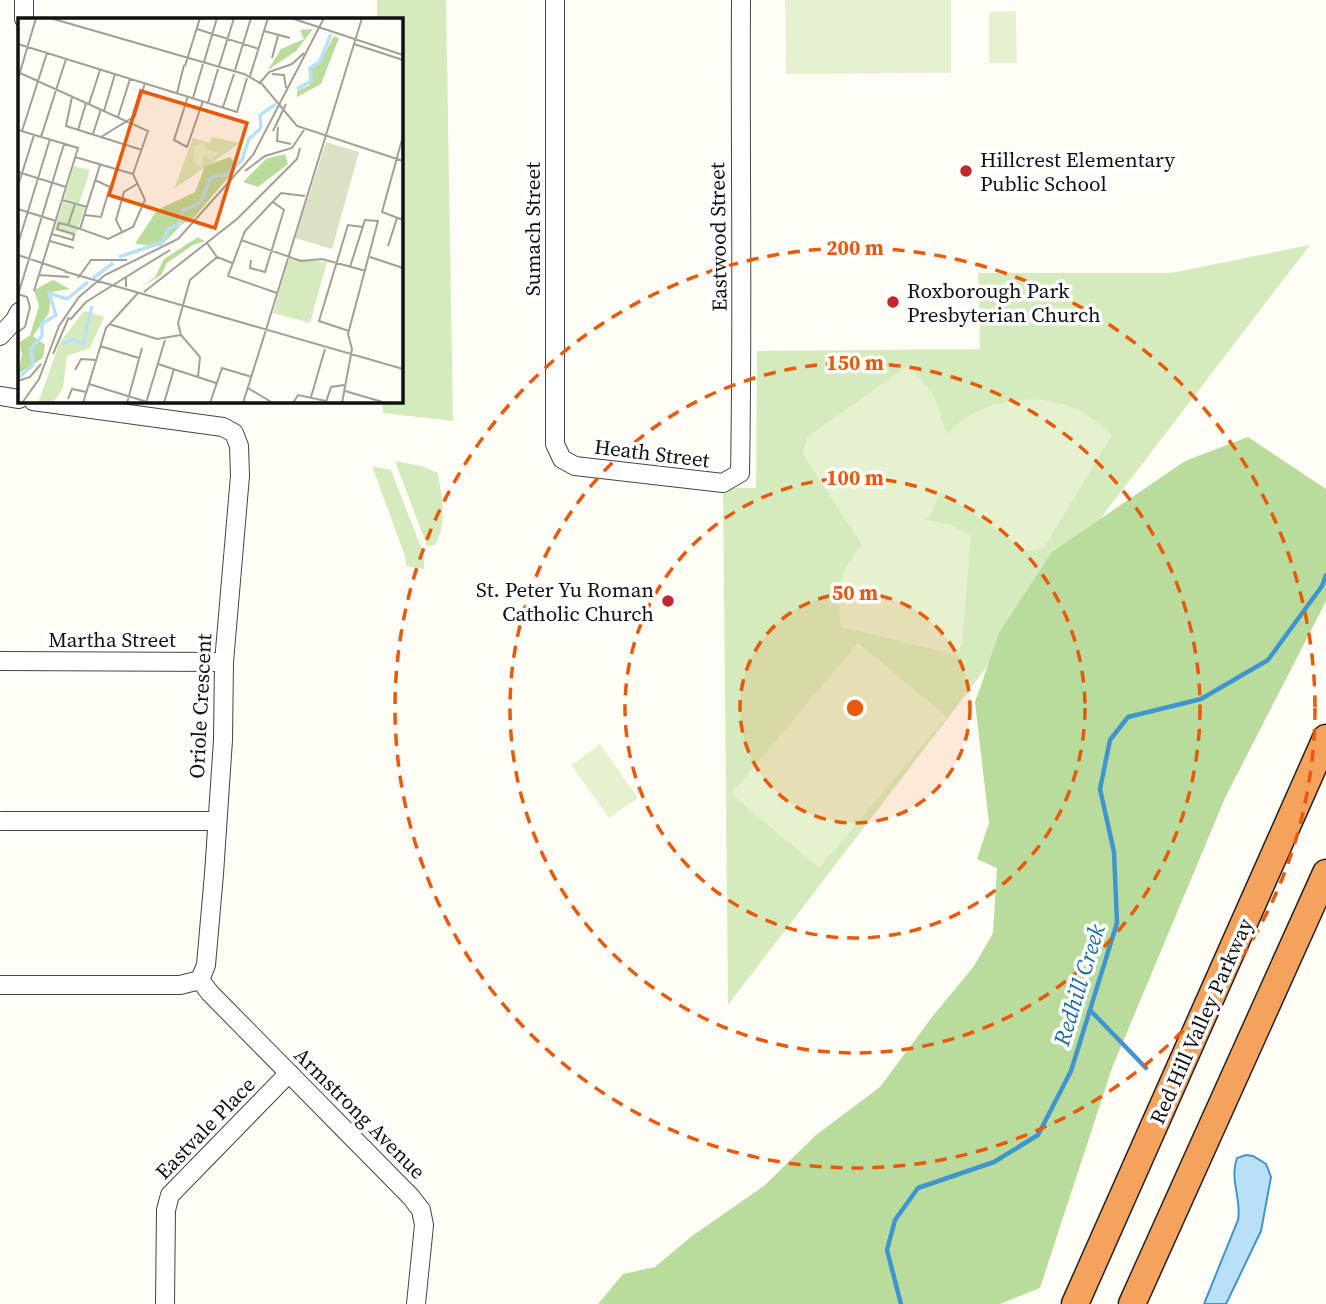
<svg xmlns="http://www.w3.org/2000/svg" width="1326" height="1304" font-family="'Source Serif 4',serif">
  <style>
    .green { fill: #d5ebbd }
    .forest { fill: #b9dc9c }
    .pitch { fill: #e6f2cf }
    .water { fill: #b9e0f7; stroke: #3f96cf; stroke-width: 2 }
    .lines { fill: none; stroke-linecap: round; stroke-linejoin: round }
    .stream { stroke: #3f96cf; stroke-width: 4.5 }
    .minor-casing { stroke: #444; stroke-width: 20 }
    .highway-casing { stroke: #222; stroke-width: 29 }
    .minor { stroke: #fff; stroke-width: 18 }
    .highway { stroke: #f5a25d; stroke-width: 26 }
    .ring { fill: none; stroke: #e8590c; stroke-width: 3.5; stroke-dasharray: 12 9 }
    .poi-dot { fill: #c4262e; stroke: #fff; stroke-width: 2.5 }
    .labels { text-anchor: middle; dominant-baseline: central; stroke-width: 7; stroke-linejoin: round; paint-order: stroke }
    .poi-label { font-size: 21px; fill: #111; stroke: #fff; text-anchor: start }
    .street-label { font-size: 21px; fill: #111; stroke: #fff }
    .water-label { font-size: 23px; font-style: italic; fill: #1768a6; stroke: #fff }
    .inset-river { fill: none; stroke: #b9e0f7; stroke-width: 3.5 }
    .inset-road { fill: none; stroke: #a09f9a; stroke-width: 2 }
    .view { fill: #e8590c; fill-opacity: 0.15; stroke: #e8590c; stroke-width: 3.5 }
    .inset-edge { fill: none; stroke: #111; stroke-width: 3.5 }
    .centre { fill: #e8590c; stroke: #fff; stroke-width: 3.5 }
    .ring-label { font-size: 21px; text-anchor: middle; font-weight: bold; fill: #e8590c; stroke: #fff; stroke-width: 7; stroke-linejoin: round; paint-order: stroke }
  </style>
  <rect width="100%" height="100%" fill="#fffdf5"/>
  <!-- green -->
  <g class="green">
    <polygon points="377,0 446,0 453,421 383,413 382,401 401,401 401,19 377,19"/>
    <polygon points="1310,245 728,1005 723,488 756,488 757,351 980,349 978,273 1171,273"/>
    <path d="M395,461L422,466L438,473C442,499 448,522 435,545L427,546Z"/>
    <polygon points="372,466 391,470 424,555 424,569 406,566 405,556"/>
  </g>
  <!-- forest -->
  <polygon class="forest" points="1248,437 1326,489 1326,601 1225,798 1112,1068 1040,1288 1000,1304 598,1304 623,1274 655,1267 692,1236 765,1185 816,1135 880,1087 932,1017 974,966 993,933 997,868 977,859 989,823 975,702 1000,631 1052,552 1185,461"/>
  <!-- pitch -->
  <g class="pitch">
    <polygon points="785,0 951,0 951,73 786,74"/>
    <polygon points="1016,11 1017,63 989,63 989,12"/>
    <path d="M909,365L934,396L947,435C951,431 954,427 959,423C993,396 1048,391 1086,414C1095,420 1103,428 1112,435L1043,549L1028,551L940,492L933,511L926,520L948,524L971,535L962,646L952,654L841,627C837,595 838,570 862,545L803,454L807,437Z"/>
    <polygon points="858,643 947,717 819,868 731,794"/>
    <polygon points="600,744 638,798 609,818 571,765"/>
  </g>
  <!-- water -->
  <path class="water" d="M1246,1155L1253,1156L1266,1164L1271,1177L1261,1231L1226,1304H1204L1238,1220C1242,1200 1229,1179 1237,1158Z"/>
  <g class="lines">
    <!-- stream -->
    <g class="stream">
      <polyline points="1090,1010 1146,1068"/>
      <polyline points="901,1304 887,1250 895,1220 918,1188 994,1162 1038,1135 1071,1071 1117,923 1114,852 1100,789 1110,740 1128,717 1201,699 1268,660 1322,586 1326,575"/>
    </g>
    <!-- minor casing -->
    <g class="minor-casing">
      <g id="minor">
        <path d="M555,0V444L562,459L575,466L723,483L740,473C743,316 740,158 741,0"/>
        <polyline points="24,19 24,0"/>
        <polyline points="0,336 15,320 19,312"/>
        <polyline points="0,396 19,399"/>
        <polyline points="33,401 223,427 234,433 239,446 240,476 224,662 223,740 214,874 206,965 200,980"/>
        <polyline points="0,661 224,662"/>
        <polyline points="2,821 217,821"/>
        <polyline points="200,980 210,993 411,1197 421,1210 424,1225 416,1304"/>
        <polyline points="0,985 180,985 200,980"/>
        <polyline points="165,1304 166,1210 170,1195 289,1073"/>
      </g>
    </g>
    <!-- highway casing -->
    <g class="highway-casing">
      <g id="highway">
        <polyline points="1075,1304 1326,738"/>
        <polyline points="1132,1304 1326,873"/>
      </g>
    </g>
    <!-- minor -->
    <use href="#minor" class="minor"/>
    <!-- highway -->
    <use href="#highway" class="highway"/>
  </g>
  <!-- distance rings -->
  <circle cx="855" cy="708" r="115" fill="#e8590c" fill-opacity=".12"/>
  <g class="ring">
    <circle cx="855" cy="708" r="115"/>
    <circle cx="855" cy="708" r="230"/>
    <circle cx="855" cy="708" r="345"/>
    <circle cx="855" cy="708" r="460"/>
  </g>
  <!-- markers -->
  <g class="poi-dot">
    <circle cx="966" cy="171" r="7"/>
    <circle cx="893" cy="302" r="7"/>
    <circle cx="668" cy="601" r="7"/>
  </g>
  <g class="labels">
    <!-- poi labels -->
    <g class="poi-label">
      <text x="980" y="159">Hillcrest Elementary<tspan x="980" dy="24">Public School</tspan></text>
      <text x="907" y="290">Roxborough Park<tspan x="907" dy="24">Presbyterian Church</tspan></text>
      <text x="654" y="589" text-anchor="end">St. Peter Yu Roman<tspan x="654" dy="24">Catholic Church</tspan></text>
    </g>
    <!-- street labels -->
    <g class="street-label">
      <text transform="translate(532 229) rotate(-90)">Sumach Street</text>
      <text transform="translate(718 237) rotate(-91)">Eastwood Street</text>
      <text transform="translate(652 453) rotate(7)">Heath Street</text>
      <text x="112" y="639">Martha Street</text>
      <text transform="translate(200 706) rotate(-87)">Oriole Crescent</text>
      <text transform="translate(1201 1021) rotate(-66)">Red Hill Valley Parkway</text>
      <text transform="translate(360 1113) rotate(45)">Armstrong Avenue</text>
      <text transform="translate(205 1128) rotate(-46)">Eastvale Place</text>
    </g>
    <!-- water labels -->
    <g class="water-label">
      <text transform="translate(1079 985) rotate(-73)">Redhill Creek</text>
    </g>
  </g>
  <!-- overview -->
  <g transform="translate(18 18)">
    <rect width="385" height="385" fill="#fffdf5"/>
    <path d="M194,119L222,125L156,171L175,120L192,125ZM56,148L72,152L61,186L46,181ZM45,184L67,190L57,219L36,212ZM271,240L309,244L292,305L255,295ZM66,293L86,299L72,330L49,338L45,370L35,385H20L42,324Z" fill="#d5ebbd"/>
    <path d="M295,11L278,33L250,52L263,31L286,21L282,12ZM316,18L321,20L303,66L279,79V73L292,67L293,51L301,46ZM267,136L270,146L240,169L225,164L248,141ZM212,139L220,148L174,202L164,206L143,228L117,226L139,192L177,174L187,148ZM180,219L187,223L175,227L149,245L143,257L123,269L137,259L146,241ZM35,262L52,271L33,274L31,295L15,318L27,327L25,340L0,356L4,336L1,325L12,317L21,288L16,272Z" fill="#b9dc9c"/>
    <path d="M308,124L341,134L314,231L277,220Z" fill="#d9e3c4"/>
    <path d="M186,125L188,131L201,135L193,142L186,136L183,149L175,144L176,129Z" fill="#e6f2cf"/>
    <path class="inset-river" d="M279,71L293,63L292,50L302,43L313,16M243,110L242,97L258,86M101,239L145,224L150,211L162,206L164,193L182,185L193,159L208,157L224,142L231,121L243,110M75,260L95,245M45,326L55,321L65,326L74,288M0,360L15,347L13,331L24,318V306L38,297L31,275L49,281L70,264"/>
    <path class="inset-road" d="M32,0L226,56L244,66L279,108L385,143M273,0L385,37M179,11L241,31M246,13L272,20M0,26L219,94L229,60M336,26L385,42M254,40L260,18M186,44L199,0M167,48L182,0M201,48L216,0M217,52L233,0M2,55L130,113L115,156M254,56L266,57L268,70M232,58L250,0M0,61L18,0M241,66L251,54L274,46L286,35M159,75L166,47M170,78L156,122L169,129L185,83M54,79L48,108L124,132M175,80L185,46M190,85L200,51M71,86L82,52M205,89L216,56M86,93L97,56M100,99L112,61M260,109L259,123L273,126M0,112L60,130L16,273M60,112L68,85M4,113L29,35M255,113L268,86M75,116L83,91M385,118L364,194L385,202M23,119L48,41M83,119L117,98L127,65M57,139L115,156M82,147L62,211L90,221L115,209L127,182L115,156M227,153L247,138L274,130L286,112M0,154L48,169M0,168L16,117M44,182L69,189M57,186L50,207L62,211M0,191L38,203M67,197L83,199L92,169L77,162M104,214L98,202L106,174L119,166M34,216L55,222L56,216L39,211L41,205L50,207M223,222L283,243L304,241L348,253M32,223L56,230M189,225L199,239L214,245M0,226L32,121M370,228L379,200M0,237L48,253M352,239L385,250M233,242L232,250L247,254L266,192L255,184M45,253L385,351M21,257L51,259M60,260L73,242H109M108,269V259L152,232M126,274L219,201L279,141L282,130M259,275L210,258L227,213L263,175L287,178M0,276L9,279L12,289L7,309L0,314M0,277L46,126M52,302L68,284L108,259M91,306L139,321L163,317M331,313L301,303L330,207L345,209M247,315L344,0M82,328L121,340M35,336L51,299M140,346L198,365M57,352L63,341L78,342M180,359L182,339L163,317L160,305L172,262L199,239M0,363L12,359L23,346M71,366L129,384M230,370L255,385M327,373L368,385M293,379L307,331M50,381L54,371L68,374M308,384L313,369L326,367M4,385L21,361L41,308L61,279L87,257L160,221L235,137L306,0M65,385L88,310L120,275M109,385L124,330M128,385L147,322M146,385L156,351M192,385L204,350L234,359M225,385L247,315M275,385L280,377L308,383M324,385L334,331L330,316L360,203L347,202L332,249"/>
    <path class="view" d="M123,73L229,105L197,210L91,177Z"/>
    <rect width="385" height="385" class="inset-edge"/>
  </g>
  <circle cx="855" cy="708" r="10" class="centre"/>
  <g class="ring-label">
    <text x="855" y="255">200 m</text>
    <text x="855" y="370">150 m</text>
    <text x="855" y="485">100 m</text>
    <text x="855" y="600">50 m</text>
  </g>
</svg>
